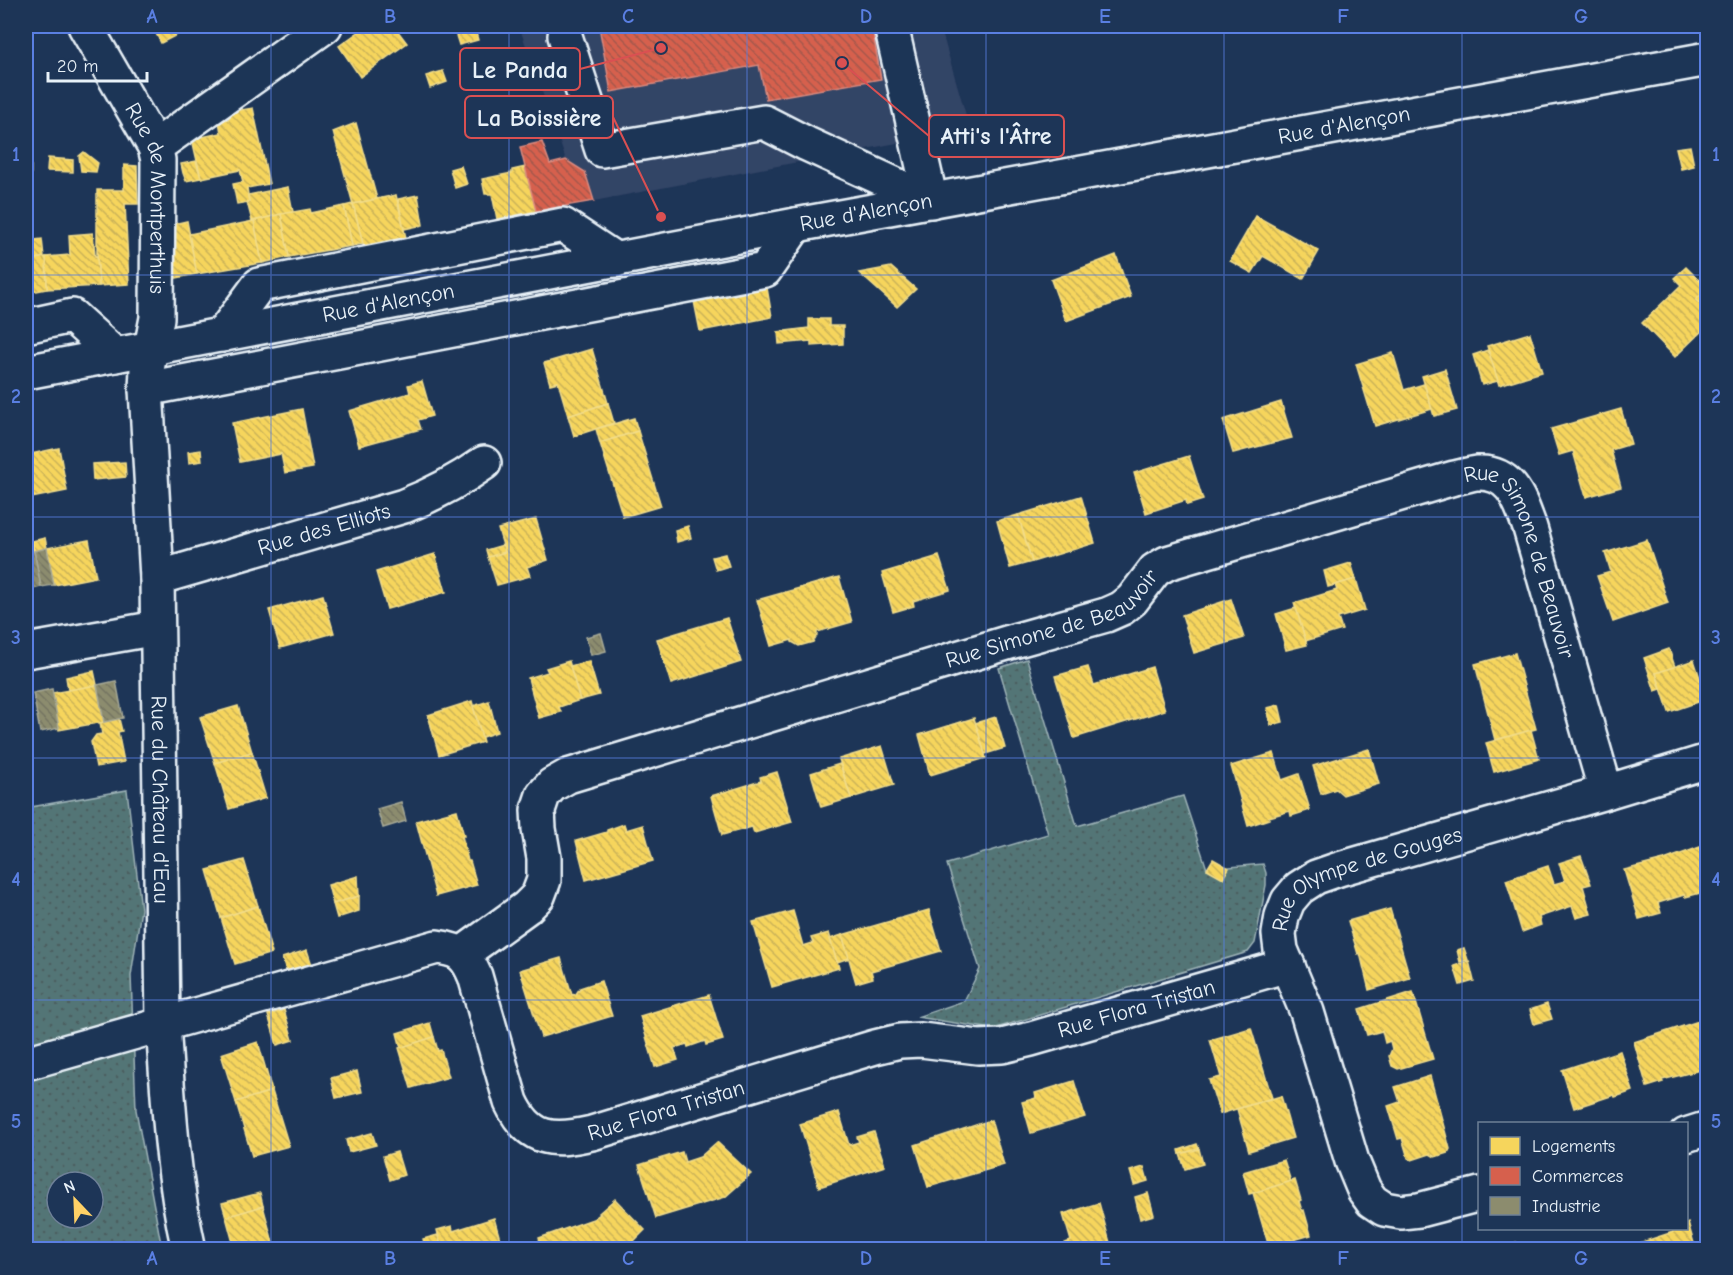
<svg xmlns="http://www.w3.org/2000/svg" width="1733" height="1275" font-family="'Comic Neue',sans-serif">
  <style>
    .built { fill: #346 }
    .grass { fill: url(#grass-dots); stroke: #9eb3b7; stroke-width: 1.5; fill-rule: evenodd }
    .homes { fill: url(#homes-back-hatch); stroke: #f2dd8b; stroke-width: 1.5 }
    .shops { fill: url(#shops-back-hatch); stroke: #db8c80; stroke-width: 1.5 }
    .industry { fill: url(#industry-back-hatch); stroke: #a8aa97; stroke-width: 1.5 }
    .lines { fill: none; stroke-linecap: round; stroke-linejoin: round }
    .minor-casing { stroke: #e8f1f8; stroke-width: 38 }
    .major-casing { stroke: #e8f1f8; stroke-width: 38 }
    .minor { stroke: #1d3557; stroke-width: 33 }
    .major { stroke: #1d3557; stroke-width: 33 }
    .grid { fill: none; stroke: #5a7fe2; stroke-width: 1.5; stroke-opacity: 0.55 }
    .labels { text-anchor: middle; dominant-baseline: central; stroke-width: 6; stroke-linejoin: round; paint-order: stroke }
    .street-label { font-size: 22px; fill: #e8f1f8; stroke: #1d3557 }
    .leader { fill: none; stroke: #da5052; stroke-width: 2 }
    .callout-dot { fill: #da5052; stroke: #1d3557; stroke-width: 2 }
    .callout { fill: #1d3557; stroke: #da5052; stroke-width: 2 }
    .callout-label { font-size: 24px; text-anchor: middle; font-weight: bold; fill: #e8f1f8 }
    .neatline { fill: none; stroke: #5a7fe2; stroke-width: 2 }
    .grid-label { font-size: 20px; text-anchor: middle; font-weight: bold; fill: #5a7fe2 }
  </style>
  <defs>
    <pattern id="grass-dots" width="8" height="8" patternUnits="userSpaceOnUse" patternTransform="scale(1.5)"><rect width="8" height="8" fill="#537576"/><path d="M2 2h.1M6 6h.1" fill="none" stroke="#4c5e60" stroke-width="1.8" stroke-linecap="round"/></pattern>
    <pattern id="homes-back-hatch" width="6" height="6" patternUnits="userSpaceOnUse" patternTransform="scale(1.5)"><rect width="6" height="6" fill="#f6d55c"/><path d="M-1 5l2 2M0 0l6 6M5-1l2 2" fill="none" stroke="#cab258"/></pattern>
    <pattern id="shops-back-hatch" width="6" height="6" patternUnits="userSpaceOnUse" patternTransform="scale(1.5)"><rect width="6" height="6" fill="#d6604d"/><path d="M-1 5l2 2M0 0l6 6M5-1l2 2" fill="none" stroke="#a4584c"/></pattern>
    <pattern id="industry-back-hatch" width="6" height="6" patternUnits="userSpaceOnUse" patternTransform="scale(1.5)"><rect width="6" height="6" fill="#8c8c6e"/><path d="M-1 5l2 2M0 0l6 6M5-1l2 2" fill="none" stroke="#747461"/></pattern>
  </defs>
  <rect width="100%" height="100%" fill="#1d3557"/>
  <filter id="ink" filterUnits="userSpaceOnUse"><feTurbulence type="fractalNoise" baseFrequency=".0167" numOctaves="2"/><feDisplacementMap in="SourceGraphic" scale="12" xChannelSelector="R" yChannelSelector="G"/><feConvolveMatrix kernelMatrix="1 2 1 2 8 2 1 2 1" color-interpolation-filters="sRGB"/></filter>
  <g filter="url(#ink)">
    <!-- built -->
    <polygon class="built" points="519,26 940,26 970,129 594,201 585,172 566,160"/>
    <!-- grass -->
    <g class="grass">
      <polygon points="1027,659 1077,826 1183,796 1207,869 1263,864 1266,873 1266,885 1255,943 1248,952 993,1029 917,1017 964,1001 980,969 947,864 1048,834 999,668"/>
      <path d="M127,790L141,909L131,976L136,1110L162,1249L26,1250V808ZM57,1182H93V1218H57Z"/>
    </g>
    <!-- homes -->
    <g class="homes">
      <polygon points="152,26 194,26 161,43"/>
      <polygon points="367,26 394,26 407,43 360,77 339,46"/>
      <polygon points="453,26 474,26 478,40 459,45"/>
      <polygon points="443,71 447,82 430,88 426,76"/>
      <polygon points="253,108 269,184 247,188 249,202 237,204 233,184 243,182 240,170 201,178 192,139 221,133 219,121 229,119 228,112"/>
      <polygon points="356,123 377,199 353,204 333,132"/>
      <rect x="26" y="142" width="2" height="18"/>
      <polygon points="1690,146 1694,166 1681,169 1676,148"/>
      <polygon points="84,152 98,163 96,172 81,171 79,156"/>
      <polygon points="48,158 73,160 73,172 47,171"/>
      <polygon points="196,161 201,178 186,181 183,173 181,164"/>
      <rect x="26" y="162" width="5" height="11"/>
      <polygon points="124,165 137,166 138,204 125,204 129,284 99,286 97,256 97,190 124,190"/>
      <polygon points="461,166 467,184 455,188 450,169"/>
      <polygon points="526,167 536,211 497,219 492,194 485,194 482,179 512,173 512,170"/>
      <polygon points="288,187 293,212 252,221 247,202 249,202 248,195"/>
      <polygon points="396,195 406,238 364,248 353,204"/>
      <polygon points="418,195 423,225 404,229 398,199"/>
      <polygon points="353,204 363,244 352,246 344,206"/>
      <polygon points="344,206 352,246 289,257 281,214 310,209 311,213"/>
      <polygon points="281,214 289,257 262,263 254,221"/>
      <polygon points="1256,216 1319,251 1303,279 1263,256 1252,273 1230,261"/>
      <polygon points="187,221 197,274 171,279 173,224"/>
      <polygon points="254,221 262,263 197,274 189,234"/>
      <polygon points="93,233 95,256 97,256 99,286 47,289 46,257 70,255 69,235"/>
      <polygon points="42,239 44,257 26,261 26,241"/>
      <polygon points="1116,255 1131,297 1066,321 1051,280"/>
      <polygon points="46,257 47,289 26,293 26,261"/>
      <polygon points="891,267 916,289 897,307 859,273"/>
      <polygon points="1686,267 1707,288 1696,300 1708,311 1708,325 1675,357 1642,323 1681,285 1674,278"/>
      <polygon points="1708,271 1708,288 1699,279"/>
      <polygon points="767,288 772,317 700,331 694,301"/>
      <polygon points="1707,288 1708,300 1702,306 1696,300"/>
      <polygon points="809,319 829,319 829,326 843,326 843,344 811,346 811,341 779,344 778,332 809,328"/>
      <polygon points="1530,333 1542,372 1499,385 1487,346"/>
      <polygon points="592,349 608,403 568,416 558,382 550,384 544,363"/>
      <polygon points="1488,350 1498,381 1482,385 1473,355"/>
      <polygon points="1393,353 1404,390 1424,384 1432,409 1375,426 1356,364"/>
      <polygon points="1445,369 1457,410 1434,416 1422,376"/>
      <polygon points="422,381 432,416 418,420 421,429 359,446 349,411 410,393 408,385"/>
      <polygon points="1281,402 1292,438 1233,453 1223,420"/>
      <polygon points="608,403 614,423 574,436 568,416"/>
      <polygon points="302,409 313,468 285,473 281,454 240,462 232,423"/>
      <polygon points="1621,409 1631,444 1611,450 1621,487 1586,497 1573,451 1559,455 1551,429"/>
      <polygon points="634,418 638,431 600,443 596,429"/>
      <polygon points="638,431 661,506 623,517 600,443"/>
      <polygon points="59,448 67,491 26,499 26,455"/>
      <polygon points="201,450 202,461 189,463 188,452"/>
      <polygon points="1189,456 1203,500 1187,505 1186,500 1146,513 1134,473"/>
      <polygon points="125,462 126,477 93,480 92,464"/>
      <polygon points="1081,496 1095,543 1032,562 1018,515"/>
      <polygon points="1018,515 1032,562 1010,568 997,521"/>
      <polygon points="536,519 548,560 527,567 530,576 497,585 488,557 505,552 498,529"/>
      <polygon points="688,526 691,538 677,542 675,530"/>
      <polygon points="45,538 47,548 34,551 32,541"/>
      <polygon points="89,540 96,577 54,585 47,548"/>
      <polygon points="1647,540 1668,603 1613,622 1597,576 1611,572 1605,553"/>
      <polygon points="32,541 34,551 26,552 26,542"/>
      <polygon points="503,545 505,552 488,557 486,550"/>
      <polygon points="435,554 446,592 387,609 376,572"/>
      <polygon points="725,554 729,566 716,570 712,557"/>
      <polygon points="939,556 950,590 913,601 914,606 893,612 882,573"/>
      <polygon points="1351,563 1356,579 1328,587 1324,571"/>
      <polygon points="839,577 852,622 817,632 817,635 813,642 799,646 792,642 792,640 771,646 757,600"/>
      <polygon points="1356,579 1365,610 1338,618 1342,630 1305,641 1294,603 1337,590 1335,585"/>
      <polygon points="323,595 334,633 280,648 269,610"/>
      <polygon points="1231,599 1244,638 1194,653 1182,615"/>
      <polygon points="1296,608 1307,645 1286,650 1276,614"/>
      <polygon points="727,618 741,662 671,684 657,639"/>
      <polygon points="1669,649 1675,667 1656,673 1661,689 1655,691 1644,658"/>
      <polygon points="1515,653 1536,729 1495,740 1475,664"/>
      <polygon points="1694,660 1707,699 1669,712 1656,673"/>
      <polygon points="569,661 580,700 559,707 561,712 539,718 528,678 548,672 546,668"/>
      <polygon points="589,661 599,695 580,700 570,666"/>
      <polygon points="1088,667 1094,685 1152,667 1165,710 1074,738 1055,676"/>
      <polygon points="94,671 97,685 68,690 66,677"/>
      <polygon points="97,685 104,722 59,730 52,693"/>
      <polygon points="472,701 483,742 439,755 428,715"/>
      <polygon points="489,701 497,732 482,737 473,706"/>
      <polygon points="1279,705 1283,722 1271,725 1267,708"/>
      <polygon points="238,706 252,752 215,763 200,717"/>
      <polygon points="996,717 1005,748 985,754 975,723"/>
      <polygon points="974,718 986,758 930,775 919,735"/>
      <polygon points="119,719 122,731 118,732 124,762 96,767 91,742 96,735 102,734 100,723"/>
      <polygon points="1531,730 1539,759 1494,772 1486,743"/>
      <polygon points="882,746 894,785 851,798 839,759"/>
      <polygon points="1369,749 1379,784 1343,795 1336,789 1321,794 1313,766"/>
      <polygon points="252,752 266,798 229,809 215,763"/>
      <polygon points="1274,753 1282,780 1299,774 1310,810 1291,816 1290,811 1269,817 1269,819 1248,826 1231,766"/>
      <polygon points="840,764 851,798 821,807 811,773"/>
      <polygon points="777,772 792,822 754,833 752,827 722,835 711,796 761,781 760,777"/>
      <polygon points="457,810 464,836 462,836 468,861 470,861 477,885 436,896 416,821"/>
      <polygon points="624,824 626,830 643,825 653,861 586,880 576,841 607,832 607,830"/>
      <polygon points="1700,847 1708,871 1708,891 1685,897 1684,895 1658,903 1661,913 1639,919 1624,870 1664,860"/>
      <polygon points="1581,856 1591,884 1583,886 1591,914 1576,918 1572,906 1539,917 1541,925 1522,932 1506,880 1548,866 1554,884 1565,881 1559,863"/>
      <polygon points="1213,859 1229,868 1223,878 1207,869"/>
      <polygon points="244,860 258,906 221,918 207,870"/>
      <polygon points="358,876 359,896 333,904 328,885"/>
      <polygon points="359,896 359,911 337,918 333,904"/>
      <polygon points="258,906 272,953 235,964 221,918"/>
      <polygon points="1390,909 1410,978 1369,990 1360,953 1358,954 1348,921"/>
      <polygon points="929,910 941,951 871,971 873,978 856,983 842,935"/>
      <polygon points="793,911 803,946 813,943 811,938 829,933 839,968 772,987 753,922"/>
      <polygon points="842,935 849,958 837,962 830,939"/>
      <polygon points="1464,948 1468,960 1460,962 1457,950"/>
      <polygon points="307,950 313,968 288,976 282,958"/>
      <polygon points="561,958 572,995 576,994 580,988 601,981 612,1016 541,1037 520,970"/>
      <polygon points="1469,961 1474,981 1460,985 1454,966"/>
      <polygon points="1413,992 1433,1059 1398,1069 1392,1066 1389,1056 1392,1049 1390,1041 1385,1043 1382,1031 1367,1035 1359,1009"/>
      <polygon points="709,995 723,1040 706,1045 705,1041 688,1047 687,1044 674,1048 678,1060 655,1067 640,1016"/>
      <polygon points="1547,1004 1552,1019 1534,1024 1530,1010"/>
      <polygon points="284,1010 293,1040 277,1045 268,1015"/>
      <polygon points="1702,1020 1708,1039 1708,1068 1662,1080 1663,1082 1647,1087 1634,1042"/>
      <polygon points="430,1023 434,1037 401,1048 397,1033"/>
      <polygon points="1251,1028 1272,1098 1220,1114 1209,1080 1221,1077 1210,1040"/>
      <polygon points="434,1037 438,1051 441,1050 449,1077 411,1088 399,1048"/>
      <polygon points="258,1042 272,1091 236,1102 221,1054"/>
      <polygon points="1620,1051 1633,1091 1615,1097 1614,1095 1574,1108 1562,1070"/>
      <polygon points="357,1071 362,1092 336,1098 331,1078"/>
      <polygon points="1430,1076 1450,1149 1448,1153 1435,1157 1430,1154 1412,1160 1408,1158 1402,1138 1398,1139 1388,1106 1400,1102 1395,1087"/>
      <polygon points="1074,1081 1085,1117 1031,1133 1022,1102 1036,1098 1035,1093"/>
      <polygon points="272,1091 289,1146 252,1156 236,1102"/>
      <polygon points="1281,1096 1293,1138 1249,1151 1237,1109"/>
      <polygon points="839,1112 849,1145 859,1142 857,1137 874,1132 885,1166 819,1187 800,1124"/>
      <polygon points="991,1120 1004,1165 928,1187 915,1145"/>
      <polygon points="372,1133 376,1145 349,1152 346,1140"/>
      <polygon points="717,1142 751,1174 725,1197 656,1218 639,1165 682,1152 685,1162 700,1157"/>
      <polygon points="1197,1144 1199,1149 1180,1154 1179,1150"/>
      <polygon points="1199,1149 1203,1164 1185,1169 1180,1154"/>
      <polygon points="397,1152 404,1175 390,1180 383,1156"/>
      <polygon points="1284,1160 1291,1182 1249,1194 1243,1172"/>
      <polygon points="1144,1167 1148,1181 1134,1185 1130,1171"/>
      <polygon points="1295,1180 1301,1200 1299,1201 1302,1211 1304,1210 1311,1235 1269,1247 1253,1193"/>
      <polygon points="260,1193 263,1206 226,1217 222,1203"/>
      <polygon points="1148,1193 1154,1215 1140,1219 1135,1197"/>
      <polygon points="615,1199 645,1230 625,1250 542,1250 539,1238 593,1219 600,1214 599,1213"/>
      <polygon points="1099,1203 1112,1250 1067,1250 1065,1243 1071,1241 1063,1214"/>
      <polygon points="263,1206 275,1250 235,1250 226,1217"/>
      <polygon points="494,1218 503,1250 442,1250 437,1230 452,1226 453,1231"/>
      <polygon points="1688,1223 1696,1250 1618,1250 1673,1232 1672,1228 1686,1228 1686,1224"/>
      <polygon points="438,1235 442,1250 426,1250 423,1239"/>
      <polygon points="1516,1242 1521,1250 1505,1250"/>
    </g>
    <!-- shops -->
    <g class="shops">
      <polygon points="599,26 865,26 866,28 872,27 881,79 766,99 759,65 611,92"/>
      <polygon points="542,142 550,164 566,160 585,172 594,201 536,211 520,147"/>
    </g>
    <!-- industry -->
    <g class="industry">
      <polygon points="47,548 54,585 41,587 34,551"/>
      <polygon points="34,551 41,587 29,590 26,572 26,552"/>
      <polygon points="601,633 606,651 591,655 586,637"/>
      <polygon points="116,681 123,718 104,722 97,685"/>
      <polygon points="52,689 59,728 40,732 33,693"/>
      <polygon points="401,802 406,821 383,828 377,809"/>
    </g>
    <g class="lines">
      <!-- minor casing -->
      <g class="minor-casing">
        <g id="minor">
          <path id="s1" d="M85,26L155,147L158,160L157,318L147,369L146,389L157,578L163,1023C168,1099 172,1175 189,1250"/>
          <polyline points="565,36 602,150 764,122 807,144 931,201 891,26"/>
          <polyline points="155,147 325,26"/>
          <polyline points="26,326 72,316 115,355"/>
          <polyline points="222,335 259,285 563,225 616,260"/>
          <polyline points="146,389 765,270 796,225"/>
          <path id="s2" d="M157,578L404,506C435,494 457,482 484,463"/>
          <polyline points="26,651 157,628"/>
          <path id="s3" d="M462,954L527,907L538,896L544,880V858L539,829L538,810L543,795L552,785L568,776L1010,642L1106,615L1122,608L1132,600L1155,570L1167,563L1454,478C1461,477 1469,474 1477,473C1512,471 1520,501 1530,528L1606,792"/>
          <path id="s4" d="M26,1063L437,947C460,950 466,955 475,976L511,1102C529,1141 553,1142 592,1133L875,1047L900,1041L921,1040L978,1047L1002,1046L1031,1039L1288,965"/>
          <polyline points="1686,1135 1708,1128"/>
          <path id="s5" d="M1480,1194L1419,1210L1401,1212L1384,1209L1372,1201L1364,1190L1352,1161L1307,1012L1281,950L1279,934L1282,916L1288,901L1299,888L1316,877L1339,869L1606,792L1708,761"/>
        </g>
      </g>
      <!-- major casing -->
      <g class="major-casing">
        <g id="major">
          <path id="s6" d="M26,372L796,225L1708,59"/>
        </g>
      </g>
      <!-- minor -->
      <use href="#minor" class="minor"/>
      <!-- major -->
      <use href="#major" class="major"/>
    </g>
  </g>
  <!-- grid -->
  <path class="grid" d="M271,26V1250M509,26V1250M747,26V1250M986,26V1250M1224,26V1250M1462,26V1250M26,275H1708M26,517H1708M26,758H1708M26,1000H1708"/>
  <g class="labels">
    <!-- street labels -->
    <g class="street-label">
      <text stroke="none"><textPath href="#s6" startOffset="1341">Rue d'Alençon</textPath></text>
      <text stroke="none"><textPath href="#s1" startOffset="189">Rue de Montperthuis</textPath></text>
      <text stroke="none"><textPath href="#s6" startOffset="855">Rue d'Alençon</textPath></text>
      <text stroke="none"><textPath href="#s6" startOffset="369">Rue d'Alençon</textPath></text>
      <text stroke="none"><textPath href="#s2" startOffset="174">Rue des Elliots</textPath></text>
      <text stroke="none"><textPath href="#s3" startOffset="1300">Rue Simone de Beauvoir</textPath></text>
      <text stroke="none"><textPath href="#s3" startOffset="742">Rue Simone de Beauvoir</textPath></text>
      <text stroke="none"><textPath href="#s1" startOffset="794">Rue du Château d'Eau</textPath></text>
      <text stroke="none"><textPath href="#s5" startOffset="510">Rue Olympe de Gouges</textPath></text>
      <text stroke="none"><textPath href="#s4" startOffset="1270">Rue Flora Tristan</textPath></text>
      <text stroke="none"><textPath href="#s4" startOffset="784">Rue Flora Tristan</textPath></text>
    </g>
  </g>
  <!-- callouts -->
  <path class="leader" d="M661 48L580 69M661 217L613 117M842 63L929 136"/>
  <g class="callout-dot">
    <circle cx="661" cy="48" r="6"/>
    <circle cx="661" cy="217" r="6"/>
    <circle cx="842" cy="63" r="6"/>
  </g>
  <g class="callout">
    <rect x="460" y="48" width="120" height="42" rx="6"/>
    <rect x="465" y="96" width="148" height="42" rx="6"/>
    <rect x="929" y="115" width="135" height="42" rx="6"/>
  </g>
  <g class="callout-label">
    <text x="520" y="78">Le Panda</text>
    <text x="539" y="126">La Boissière</text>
    <text x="996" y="144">Atti's l'Âtre</text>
  </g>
  <!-- margin -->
  <rect width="1733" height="1275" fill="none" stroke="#1d3557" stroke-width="66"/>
  <!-- legend -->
  <rect x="1478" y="1122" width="210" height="108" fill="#1d3557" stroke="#6e8097" stroke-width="1.5"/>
  <rect x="1490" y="1137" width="30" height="18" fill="#f6d55c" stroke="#6e8097" stroke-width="1.5"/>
  <text x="1532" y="1152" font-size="18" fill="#e8f1f8">Logements</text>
  <rect x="1490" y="1167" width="30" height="18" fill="#d6604d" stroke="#6e8097" stroke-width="1.5"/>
  <text x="1532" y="1182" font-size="18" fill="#e8f1f8">Commerces</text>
  <rect x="1490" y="1197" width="30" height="18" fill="#8c8c6e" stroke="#6e8097" stroke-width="1.5"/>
  <text x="1532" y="1212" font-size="18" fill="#e8f1f8">Industrie</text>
  <!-- north arrow -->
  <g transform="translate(75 1200) rotate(337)"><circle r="28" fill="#1d3557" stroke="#6e8097" stroke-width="1.5"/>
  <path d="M0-4.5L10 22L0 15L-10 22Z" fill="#ffd166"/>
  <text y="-9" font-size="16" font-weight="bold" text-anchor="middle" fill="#e8f1f8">N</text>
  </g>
  <!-- scale -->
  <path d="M48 72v9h99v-9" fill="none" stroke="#e8f1f8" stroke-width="3"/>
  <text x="57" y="72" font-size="18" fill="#e8f1f8" stroke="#1d3557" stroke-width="4.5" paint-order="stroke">20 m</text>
  <rect x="33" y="33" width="1667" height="1209" class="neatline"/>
  <g class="grid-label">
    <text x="152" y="23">A</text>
    <text x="390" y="23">B</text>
    <text x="628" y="23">C</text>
    <text x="866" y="23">D</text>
    <text x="1105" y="23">E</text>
    <text x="1343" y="23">F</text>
    <text x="1581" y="23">G</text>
    <text x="16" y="161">1</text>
    <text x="1716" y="161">1</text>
    <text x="16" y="403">2</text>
    <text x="1716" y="403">2</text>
    <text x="16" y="644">3</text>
    <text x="1716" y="644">3</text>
    <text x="16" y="886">4</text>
    <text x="1716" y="886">4</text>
    <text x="16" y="1128">5</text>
    <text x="1716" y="1128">5</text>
    <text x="152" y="1265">A</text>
    <text x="390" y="1265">B</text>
    <text x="628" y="1265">C</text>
    <text x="866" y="1265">D</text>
    <text x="1105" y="1265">E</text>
    <text x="1343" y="1265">F</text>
    <text x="1581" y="1265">G</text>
  </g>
</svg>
